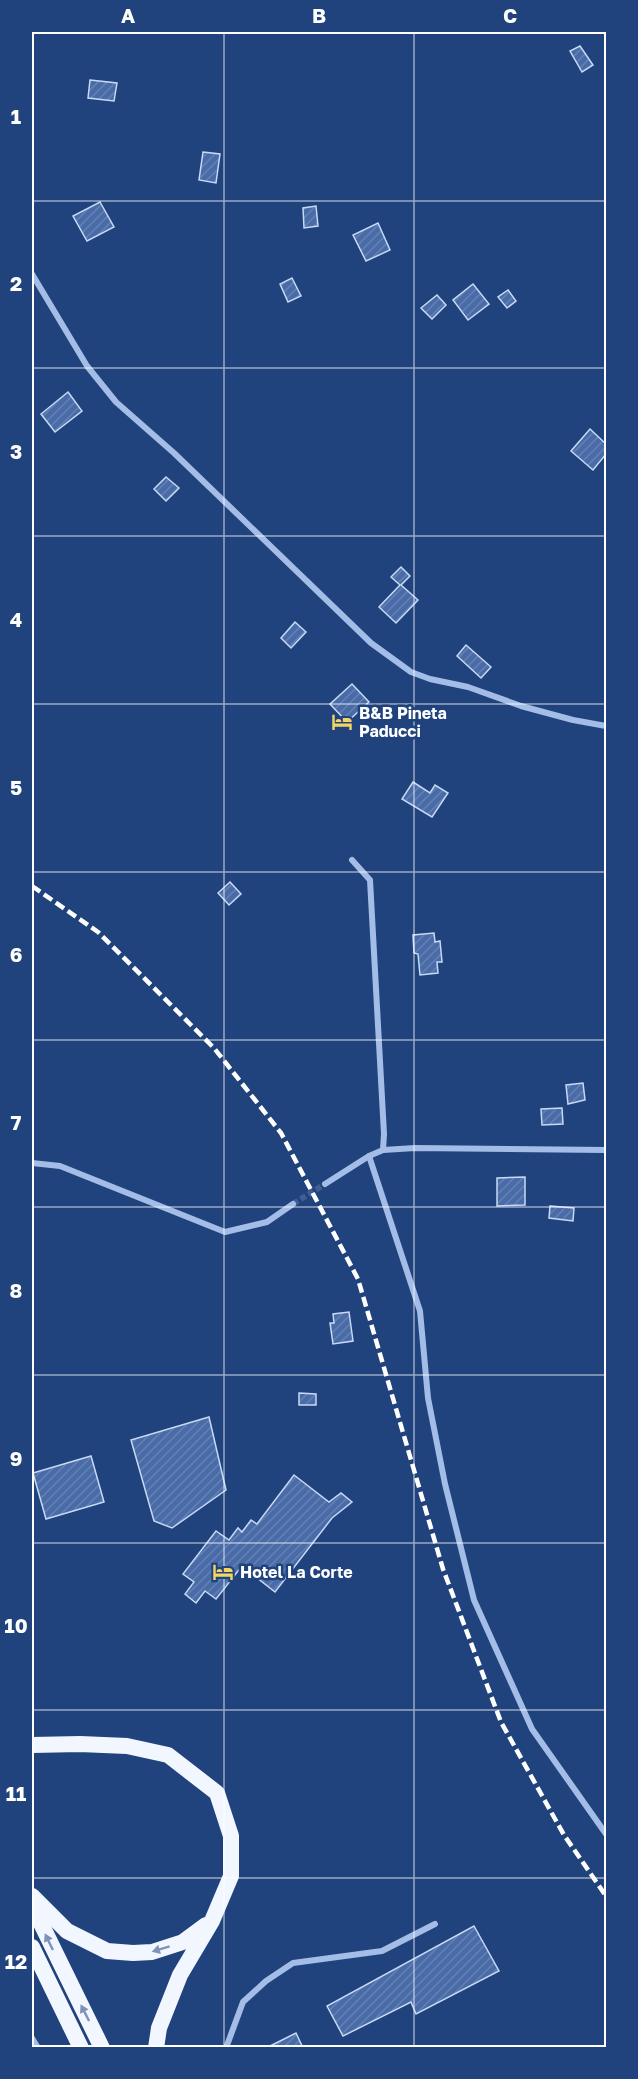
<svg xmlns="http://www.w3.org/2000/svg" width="638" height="2079" font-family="'Golos Text',sans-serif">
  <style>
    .building { fill: url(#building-hatch); stroke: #c7d9f5; stroke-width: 1.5 }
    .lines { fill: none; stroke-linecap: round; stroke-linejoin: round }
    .minor-tunnel { stroke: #415e90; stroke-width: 6; stroke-dasharray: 6 3; stroke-linecap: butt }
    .minor { stroke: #a3bde7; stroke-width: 6 }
    .trunk { stroke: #f2f6fe; stroke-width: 16 }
    .rail { stroke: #fff; stroke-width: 4.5; stroke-dasharray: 10 4.5; stroke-linecap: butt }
    .oneway { fill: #7e93b7 }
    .grid { fill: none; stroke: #fff; stroke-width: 1.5; stroke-opacity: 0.55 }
    .labels { text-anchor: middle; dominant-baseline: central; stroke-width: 5; stroke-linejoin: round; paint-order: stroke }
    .poi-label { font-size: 16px; font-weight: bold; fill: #fff; stroke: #20427d; text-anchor: start }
    .neatline { fill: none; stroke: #fff; stroke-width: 2 }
    .grid-label { font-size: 20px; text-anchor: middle; font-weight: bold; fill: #fff }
  </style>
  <defs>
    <pattern id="building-hatch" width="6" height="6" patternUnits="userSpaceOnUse" patternTransform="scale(1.5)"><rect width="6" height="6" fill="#496ba7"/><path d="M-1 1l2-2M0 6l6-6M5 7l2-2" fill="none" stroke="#6481b4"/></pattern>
  </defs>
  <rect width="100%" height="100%" fill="#20427d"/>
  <!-- building -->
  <g class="building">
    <polygon points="580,46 593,65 582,72 570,51"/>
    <polygon points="90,80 117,83 114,101 88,98"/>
    <polygon points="203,152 220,154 216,183 199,180"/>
    <polygon points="100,202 114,227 87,241 73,216"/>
    <polygon points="316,206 318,226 304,228 303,208"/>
    <polygon points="378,223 390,250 366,261 353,235"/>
    <polygon points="292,278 301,296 288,302 280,284"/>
    <polygon points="473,284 489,304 468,320 453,300"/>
    <polygon points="508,290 516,301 507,308 498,297"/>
    <polygon points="437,295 446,305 432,319 421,308"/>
    <polygon points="68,392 82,411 55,432 41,414"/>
    <polygon points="590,429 606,444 606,454 593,470 571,451"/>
    <polygon points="166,477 179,488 166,501 154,489"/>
    <polygon points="401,567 410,576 401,585 418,600 396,623 379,607 400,585 391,577"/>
    <polygon points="295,622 306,632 291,648 281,638"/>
    <polygon points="466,645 491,667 481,678 457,656"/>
    <polygon points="352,684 369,702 347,722 330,704"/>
    <polygon points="413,782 430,793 435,785 448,793 432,817 402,799"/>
    <polygon points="230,882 241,894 229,905 218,893"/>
    <polygon points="434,933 435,942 440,941 442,962 437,962 438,973 420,975 418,954 414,953 413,935"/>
    <polygon points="583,1083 585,1100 568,1104 566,1085"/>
    <polygon points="562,1108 563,1124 542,1125 541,1109"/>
    <polygon points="525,1177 525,1205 497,1206 497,1178"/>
    <polygon points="550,1206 574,1208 573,1221 549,1218"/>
    <polygon points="349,1312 353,1341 333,1344 330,1323 334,1323 333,1314"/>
    <polygon points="299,1393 316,1394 316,1405 299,1405"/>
    <polygon points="209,1417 226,1490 172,1528 154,1521 131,1440"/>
    <polygon points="91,1456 104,1502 46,1519 33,1473"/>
    <polygon points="294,1475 329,1502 341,1493 352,1502 332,1518 275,1592 242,1566 216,1599 205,1591 196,1603 185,1594 194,1582 183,1574 216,1531 229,1540 238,1528 242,1532 251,1520 257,1524"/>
    <polygon points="474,1926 499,1971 416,2014 411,2002 343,2036 327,2006"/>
    <polygon points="296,2033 303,2048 266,2048"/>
  </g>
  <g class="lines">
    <!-- minor-tunnel -->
    <polyline class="minor-tunnel" points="293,1204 325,1184"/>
    <!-- minor -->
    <g class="minor">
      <polyline points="32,274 87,366 116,402 174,453 371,643 411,672 430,679 468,687 521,706 573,720 606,726"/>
      <polyline points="352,860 370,880 384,1134 383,1150"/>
      <polyline points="369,1156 420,1311 428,1398 445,1484 474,1600 532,1729 606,1834"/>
      <polyline points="32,1163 60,1166 225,1232 267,1222 293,1204"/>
      <polyline points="325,1184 369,1156 383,1150 415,1148 606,1150"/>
      <polyline points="32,2038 38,2048"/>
      <polyline points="226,2048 243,2002 266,1981 293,1963 382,1951 435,1924"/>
    </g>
    <!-- trunk -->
    <g class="trunk">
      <polyline points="32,1745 80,1744 127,1746 168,1755 217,1793 231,1836 231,1876 212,1921 180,1975 159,2028 156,2048"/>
      <polyline points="32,1896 67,1931 107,1951 133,1953 152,1952 183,1942 206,1925"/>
      <polyline points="32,1905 102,2048"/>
      <polyline points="32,1947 81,2048"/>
    </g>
    <!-- rail -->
    <polyline class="rail" points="32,886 98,932 214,1048 281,1133 358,1279 443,1569 501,1722 564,1835 606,1896"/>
  </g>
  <!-- one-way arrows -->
  <defs><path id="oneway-solid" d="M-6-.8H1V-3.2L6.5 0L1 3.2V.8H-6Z" transform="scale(1.5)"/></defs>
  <g class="oneway">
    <use href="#oneway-solid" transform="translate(49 1942) rotate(-116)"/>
    <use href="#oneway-solid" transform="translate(161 1949) rotate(163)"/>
    <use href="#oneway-solid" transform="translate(85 2013) rotate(-117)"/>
  </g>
  <!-- grid -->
  <path class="grid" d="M224,32V2048M414,32V2048M32,201H606M32,368H606M32,536H606M32,704H606M32,872H606M32,1040H606M32,1207H606M32,1375H606M32,1543H606M32,1710H606M32,1878H606"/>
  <!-- icons -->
  <defs>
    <g id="hotel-bare" transform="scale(1.62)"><path d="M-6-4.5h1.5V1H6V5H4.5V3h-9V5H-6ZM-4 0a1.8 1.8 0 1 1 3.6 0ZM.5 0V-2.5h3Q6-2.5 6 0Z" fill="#f4d564" stroke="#20427d" stroke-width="2.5" paint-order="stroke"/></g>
  </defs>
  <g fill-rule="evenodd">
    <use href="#hotel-bare" x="342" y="722"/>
    <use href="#hotel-bare" x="223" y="1572"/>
  </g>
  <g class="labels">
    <!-- poi labels -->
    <g class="poi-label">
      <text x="359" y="713">B&amp;B Pineta<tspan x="359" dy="18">Paducci</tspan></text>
      <text x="240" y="1572">Hotel La Corte</text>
    </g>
  </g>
  <!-- border -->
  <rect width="638" height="2079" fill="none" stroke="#20427d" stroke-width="66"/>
  <rect x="33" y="33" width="572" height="2013" class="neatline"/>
  <g class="grid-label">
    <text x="128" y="23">A</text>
    <text x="319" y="23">B</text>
    <text x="510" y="23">C</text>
    <text x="16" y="124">1</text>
    <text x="16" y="291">2</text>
    <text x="16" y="459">3</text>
    <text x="16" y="627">4</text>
    <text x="16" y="795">5</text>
    <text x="16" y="962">6</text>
    <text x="16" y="1130">7</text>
    <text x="16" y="1298">8</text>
    <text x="16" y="1466">9</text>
    <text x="16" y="1633">10</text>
    <text x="16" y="1801">11</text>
    <text x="16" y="1969">12</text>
  </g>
</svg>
